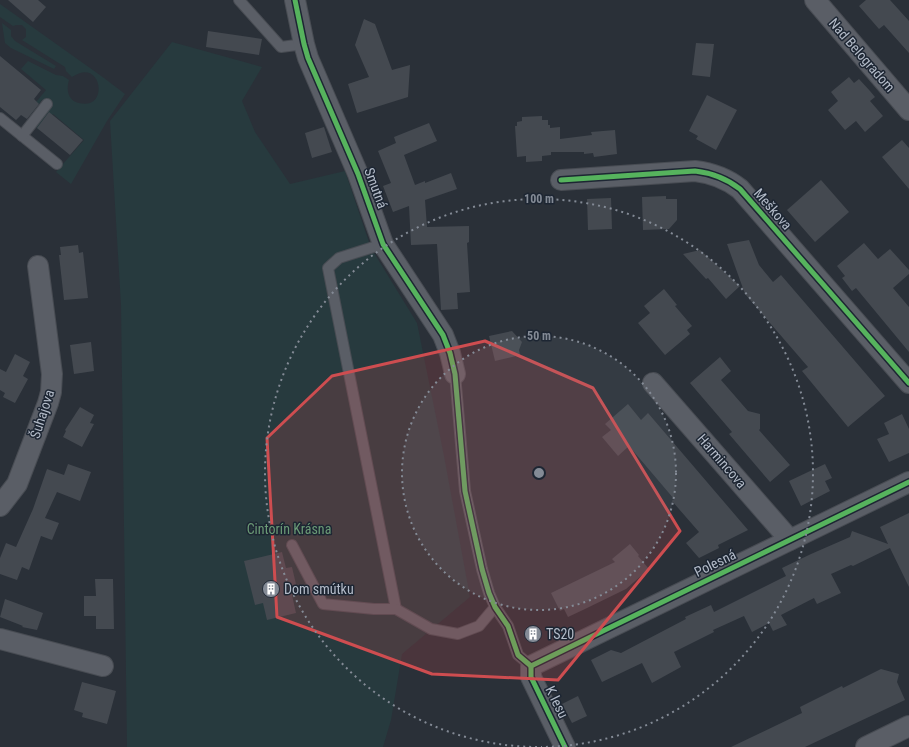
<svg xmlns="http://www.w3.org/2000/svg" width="909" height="747" font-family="'Roboto Condensed',sans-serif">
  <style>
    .green { fill: #273a3e }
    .building { fill: #444950 }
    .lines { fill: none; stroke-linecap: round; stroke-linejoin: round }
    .lane-casing { stroke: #484c53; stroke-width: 12 }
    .street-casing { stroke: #484c53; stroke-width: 22 }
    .lane { stroke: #5a5e66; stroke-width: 10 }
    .street { stroke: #5a5e66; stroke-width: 20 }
    .cycleway-casing { stroke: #1d2633; stroke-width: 8 }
    .cycleway { stroke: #56b35d; stroke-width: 5 }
    .marked { fill: #ce4d50; fill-opacity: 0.2; stroke: #ce4d50; stroke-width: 3; stroke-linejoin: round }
    .ring { fill: none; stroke: #848b96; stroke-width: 2; stroke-dasharray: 2 4 }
    .labels { text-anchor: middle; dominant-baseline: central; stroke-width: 3; stroke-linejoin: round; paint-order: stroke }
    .street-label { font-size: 14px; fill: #b4bcc9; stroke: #1d2633 }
    .park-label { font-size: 14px; fill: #6b9a76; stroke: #1d2633 }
    .poi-label { font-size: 14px; fill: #b4bcc9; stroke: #1d2633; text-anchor: start }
    .centre { fill: #848b96; stroke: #1d2633; stroke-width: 2 }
    .ring-label { font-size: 12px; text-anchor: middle; font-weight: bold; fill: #848b96; stroke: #1d2633; stroke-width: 3; stroke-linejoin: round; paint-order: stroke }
  </style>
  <rect width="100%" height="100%" fill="#2a3038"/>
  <!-- green -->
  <g class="green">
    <path d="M0,4L104,78L125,94L107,121L71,184L56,172L84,140L53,114L39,130L36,127L51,107L42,100L30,115L27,113L46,90L21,69L28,61L56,75L63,76L69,80C66,89 68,101 79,103C110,111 102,56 72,77L66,71L65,67L22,40L26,37V29L22,25H16L13,26L0,17Z"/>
    <polygon points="2,23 11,30 11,36 15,41 56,66 54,69 11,48 5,43"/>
    <polygon points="172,42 262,67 242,101 255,132 290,184 345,171 371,248 417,323 444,456 470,597 402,654 391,720 383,747 127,747 121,305 110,121"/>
  </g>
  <!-- building -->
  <g class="building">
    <polygon points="8,0 38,0 46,7 33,22"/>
    <polygon points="866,0 890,0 909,21 909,53 884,25 879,29 859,6"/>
    <polygon points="364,19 375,24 392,70 410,65 408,97 357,113 348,84 369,77 355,45"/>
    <polygon points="208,31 262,39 259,55 206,47"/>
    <polygon points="696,43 714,44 710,77 692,75"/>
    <polygon points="0,56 41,90 34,99 39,104 27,119 21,115 16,120 0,107"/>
    <polygon points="849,77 854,83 859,79 870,91 875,97 870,101 883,116 865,132 856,121 845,130 828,110 838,101 831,92"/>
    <polygon points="707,95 737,110 716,150 696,139 698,136 689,131"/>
    <polygon points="49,112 83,140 70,155 37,128"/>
    <polygon points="542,116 542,120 548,120 548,125 550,125 550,128 560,127 560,139 592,135 591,132 615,130 617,154 594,157 593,153 584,154 584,152 551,152 551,155 542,156 542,161 526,162 526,156 517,157 515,126 517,126 517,122 522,121 522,117"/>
    <polygon points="429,123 437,141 404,155 415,185 425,181 425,183 451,173 457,189 425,200 427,227 469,226 469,242 467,243 470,292 457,293 458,309 441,310 437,244 411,245 409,206 393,212 383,186 391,183 378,151 396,143 394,137"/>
    <polygon points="324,127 332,152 312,158 305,133"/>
    <polygon points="902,140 909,148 909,189 882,157"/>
    <polygon points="821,180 849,212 815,242 787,210"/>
    <polygon points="666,196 666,199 677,199 677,220 669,229 643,230 642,197"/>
    <polygon points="611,198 612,229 588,230 587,199"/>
    <polygon points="749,240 759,265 773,282 781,275 885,396 848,427 802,371 808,367 745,294 727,244"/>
    <polygon points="864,243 878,259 890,249 909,270 909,274 893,288 909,307 909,352 856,288 852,291 842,278 845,276 837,266"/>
    <polygon points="78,245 79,253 83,252 88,298 64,300 59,255 61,255 60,247"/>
    <polygon points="700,250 740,286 726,299 708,278 706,279 683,254"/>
    <polygon points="664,289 677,305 675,306 692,326 687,330 690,334 665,355 638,323 650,313 644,306"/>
    <polygon points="512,331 522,342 519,350 520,355 495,361 489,336"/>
    <polygon points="91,342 94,371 74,374 70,345"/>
    <polygon points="15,354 30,362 23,376 28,379 15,403 3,397 5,393 0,390 0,369 6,372"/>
    <polygon points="720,357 731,371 721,380 748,411 760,414 760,429 759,430 790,465 770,482 729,434 732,432 690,383"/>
    <polygon points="628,404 641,420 648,413 748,530 718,545 719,548 699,558 686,543 699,532 672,501 674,499 629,446 618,456 602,437 611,430 605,424"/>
    <polygon points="80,407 94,415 90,423 94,424 82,447 63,437 66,431 65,430"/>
    <polygon points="902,414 909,429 909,453 889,462 877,439 889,434 884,423"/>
    <polygon points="68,464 91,472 80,501 57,492 45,518 59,523 52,540 41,536 29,570 22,567 17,580 0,574 0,558 6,543 16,547 33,509 47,469 64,475"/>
    <polygon points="825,464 832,478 825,481 830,491 801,506 789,481"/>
    <polygon points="909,513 909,587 890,548 853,566 851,565 831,574 841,593 817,604 814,598 781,615 787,625 773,631 769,623 752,632 744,616 713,630 714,632 674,652 681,667 652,683 642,663 602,682 591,660 611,650 621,653 686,619 685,617 711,605 714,612 786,576 782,568 811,554 850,537 852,531 888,544 880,527"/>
    <polygon points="630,544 639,555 638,556 649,569 626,589 585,609 568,617 564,609 560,611 551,593 615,562 612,559"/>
    <polygon points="282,552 286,568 292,567 298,593 292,595 296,613 267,620 263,603 255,605 244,561"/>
    <polygon points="95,579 113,579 114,629 96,629 96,616 84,616 84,596 96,596"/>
    <polygon points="5,599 43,613 37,630 22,627 23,626 0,617"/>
    <polygon points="881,669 899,674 897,682 905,700 805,747 731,747 802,713 800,707 842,686 843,688"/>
    <polygon points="82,682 116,691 107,724 82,717 83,713 74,710"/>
    <polygon points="578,696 587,716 572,723 562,704"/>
  </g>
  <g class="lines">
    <!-- lane casing -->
    <g class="lane-casing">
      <g id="lane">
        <polyline points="239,0 281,47 304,44"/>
        <polyline points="0,118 57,164"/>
        <polyline points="22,136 47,104"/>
        <polyline points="383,244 339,258 328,268 396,609"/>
        <polyline points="455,374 465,491 482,569 489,593 495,607 508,626 518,655 531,666"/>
        <polyline points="292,545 323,604 374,609 396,609 431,629 458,634 479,626 495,607"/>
      </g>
    </g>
    <!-- street casing -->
    <g class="street-casing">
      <g id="street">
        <polyline points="295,0 304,44 308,58 358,174 383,244 443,335 450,353 455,374"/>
        <polyline points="815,0 909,110"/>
        <path d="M561,180L695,171C712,173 726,178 740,189L909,383"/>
        <polyline points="653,383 790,540"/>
        <polyline points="0,506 17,484 48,403 51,392 52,374 38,266"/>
        <polyline points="0,639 103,666"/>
        <polyline points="565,747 531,677 531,666 909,482"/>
        <polyline points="866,747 909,726"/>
      </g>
    </g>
    <!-- lane -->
    <use href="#lane" class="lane"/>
    <!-- street -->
    <use href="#street" class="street"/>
    <!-- cycleway casing -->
    <g class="cycleway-casing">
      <g id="cycleway">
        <polyline points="295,0 304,44 308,58 358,174 383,244 443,335 450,353 455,374 465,491 482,569 489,593 495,607 508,626 518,655 531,666"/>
        <path d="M561,180L695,171C712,173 726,178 740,189L909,383"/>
        <polyline points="531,666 909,482"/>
        <polyline points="531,666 531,677 565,747"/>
      </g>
    </g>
    <!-- cycleway -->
    <use href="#cycleway" class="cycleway"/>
  </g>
  <!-- marked area -->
  <path class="marked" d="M485,341L593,388L680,531L558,680L432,674L277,617L267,438L332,376Z"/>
  <!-- distance rings -->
  <circle cx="539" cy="473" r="137" fill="#848b96" fill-opacity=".12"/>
  <g class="ring">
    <circle cx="539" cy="473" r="137"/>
    <path d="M537 747A274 274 0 1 1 541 747"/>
  </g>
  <!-- icons -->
  <defs>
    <g id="building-disc" transform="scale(0.9)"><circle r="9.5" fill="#848b96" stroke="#1d2633"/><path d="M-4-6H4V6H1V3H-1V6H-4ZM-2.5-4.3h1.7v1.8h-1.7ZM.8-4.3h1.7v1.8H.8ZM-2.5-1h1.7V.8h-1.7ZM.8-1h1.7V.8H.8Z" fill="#fff"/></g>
  </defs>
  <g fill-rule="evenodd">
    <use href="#building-disc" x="271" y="589"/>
    <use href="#building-disc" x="533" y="634"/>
  </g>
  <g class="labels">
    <!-- street labels -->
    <g class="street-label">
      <text transform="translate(862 55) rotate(49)">Nad Belogradom</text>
      <text transform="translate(376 188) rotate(70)">Smutná</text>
      <text transform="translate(773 209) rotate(49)">Meškova</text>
      <text transform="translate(42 414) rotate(-72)">Šuhajova</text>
      <text transform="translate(722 461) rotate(49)">Harmincova</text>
      <text transform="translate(715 563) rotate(-26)">Polesná</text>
      <text transform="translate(557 702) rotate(64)">K lesu</text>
    </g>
    <!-- park labels -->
    <g class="park-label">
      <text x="289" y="529">Cintorín Krásna</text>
    </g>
    <!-- poi labels -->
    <g class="poi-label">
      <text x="284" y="589">Dom smútku</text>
      <text x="546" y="634">TS20</text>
    </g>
  </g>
  <circle cx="539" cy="473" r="6" class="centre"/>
  <g class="ring-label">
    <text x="539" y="203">100 m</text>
    <text x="539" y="340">50 m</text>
  </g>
</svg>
